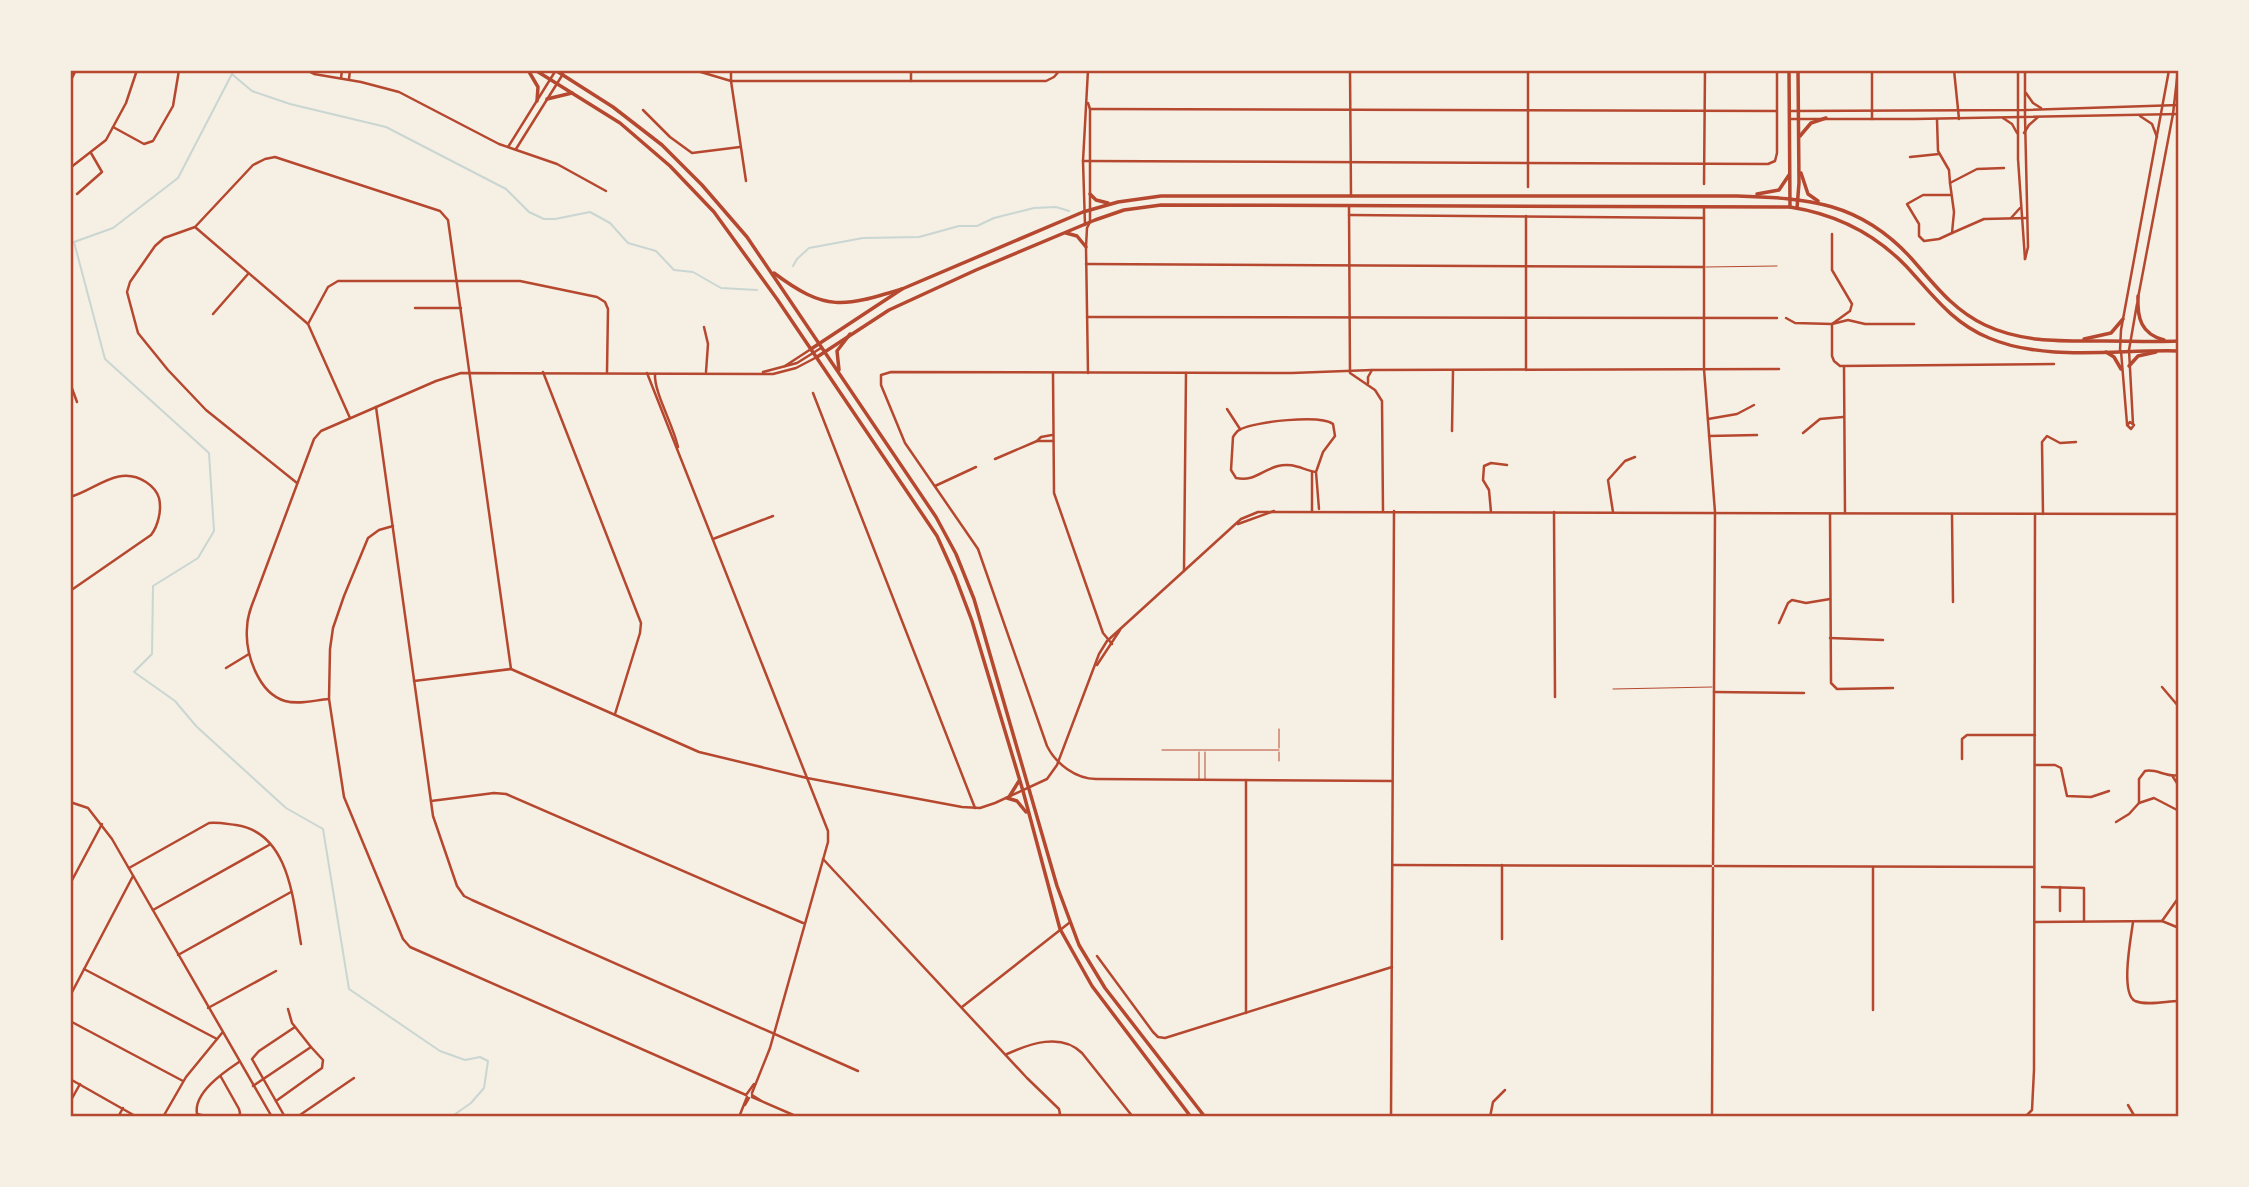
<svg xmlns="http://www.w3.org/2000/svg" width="2249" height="1187" font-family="Lato,sans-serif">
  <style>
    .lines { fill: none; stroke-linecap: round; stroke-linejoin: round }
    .stream { stroke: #c9d6d2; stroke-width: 2 }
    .service { stroke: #b5482f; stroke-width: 1 }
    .minor { stroke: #b5482f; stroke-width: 2.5 }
    .tertiary { stroke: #b5482f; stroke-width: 2.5 }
    .secondary { stroke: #b5482f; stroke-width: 3.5 }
    .primary { stroke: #b5482f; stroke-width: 3.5 }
    .neatline { fill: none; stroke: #b5482f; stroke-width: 2.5 }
  </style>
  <rect width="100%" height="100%" fill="#f6efe4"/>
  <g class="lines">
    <!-- stream -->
    <g class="stream">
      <polyline points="234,70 178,178 113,228 74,242 105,359 209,453 214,531 198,558 153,586 152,654 134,672 175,701 196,726 286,808 323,829 349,989 440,1051 465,1060 480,1057 488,1061 484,1088 471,1103 451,1117"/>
      <polyline points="233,75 252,91 290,104 386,127 506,189 529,212 544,219 555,219 590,212 610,223 628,243 656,251 674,270 693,272 721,288 757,290"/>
      <polyline points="793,266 797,259 809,248 863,238 919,237 959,226 977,226 994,218 1034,208 1056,207 1069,211"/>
    </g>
    <!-- service -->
    <g class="service">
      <polyline points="1706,267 1777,266"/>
      <polyline points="1613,689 1712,687"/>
      <polyline points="1279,729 1279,748"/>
      <polyline points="1162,750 1279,750"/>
      <polyline points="1205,752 1205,779"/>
      <polyline points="1279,752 1279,761"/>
      <polyline points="1199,779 1199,752"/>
    </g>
    <!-- minor -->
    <g class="minor">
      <polyline points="306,70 314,74 361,82 399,92 499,144 557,164 606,191"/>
      <polyline points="1350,70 1351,196"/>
      <polyline points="1872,70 1872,119"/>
      <polyline points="1954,70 1959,119"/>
      <polyline points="341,78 342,70"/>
      <polyline points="349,79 350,70"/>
      <polyline points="731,81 746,181"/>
      <polyline points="911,81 1046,81 1054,77 1060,70"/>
      <polyline points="70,82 76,70"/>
      <polyline points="1088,103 1090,109 1090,222 1087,228 1086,247 1088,373"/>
      <polyline points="1090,109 1776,111"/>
      <polyline points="643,110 670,137 692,153 740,147"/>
      <polyline points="2018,117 2018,159 2025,259"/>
      <polyline points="1937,120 1938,151 1949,170 1950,183"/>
      <polyline points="113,127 144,144 153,141 173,106 179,70"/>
      <polyline points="508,147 556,70"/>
      <polyline points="516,149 563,74"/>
      <polyline points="1910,157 1939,154"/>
      <polyline points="1083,161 1768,164 1775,161 1777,153 1777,70"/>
      <polyline points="70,168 106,140 126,103 137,70"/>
      <polyline points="2004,168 1977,169 1950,183 1954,212 1952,233 1984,219 2027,218"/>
      <polyline points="1704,184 1705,70"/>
      <polyline points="1528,187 1528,70"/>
      <polyline points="77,194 102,172 91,153"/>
      <polyline points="1950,195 1923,195 1907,204 1919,224 1919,236 1924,241 1939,239 1952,233"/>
      <polyline points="1349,206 1350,373 1375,390 1382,401 1383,511"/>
      <polyline points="1704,207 1704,369 1715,512 1713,864"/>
      <polyline points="1349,215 1704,218"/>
      <polyline points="1526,216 1526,370"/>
      <polyline points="2011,218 2020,208"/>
      <polyline points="1085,225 1083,161 1088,70"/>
      <polyline points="195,227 308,324 350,418"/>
      <polyline points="1832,234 1832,270 1852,304 1850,311 1832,324 1832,356 1834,361 1840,366 2054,364"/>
      <polyline points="2025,259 2028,247 2025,117"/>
      <polyline points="1086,264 1703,267"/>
      <polyline points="415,308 461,308"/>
      <polyline points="213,314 248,274"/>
      <polyline points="1087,317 1777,318"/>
      <polyline points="1786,318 1795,323 1832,324 1848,320 1865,324 1914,324"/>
      <polyline points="308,324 328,287 338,281 520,281 597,297 605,302 608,309 607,372"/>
      <polyline points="704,327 708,344 706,372"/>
      <polyline points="2129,350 2133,424"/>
      <polyline points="2121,351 2127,424"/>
      <polyline points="785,366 811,349"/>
      <polyline points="1844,367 1845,513"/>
      <polyline points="543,372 641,623 640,633 615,714"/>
      <polyline points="763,372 797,363 821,348"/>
      <polyline points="647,373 828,831 828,842 770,1048 752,1093"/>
      <polyline points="1053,373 1054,493 1103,633 1112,644"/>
      <path d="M655,374C654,393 673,424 678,447"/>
      <polyline points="70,383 77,402"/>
      <polyline points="1368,383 1368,377 1372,370"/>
      <polyline points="813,393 975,808"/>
      <polyline points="376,407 433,816 457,886 464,896 472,900 858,1071"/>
      <polyline points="1227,409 1240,429"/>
      <polyline points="1708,419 1737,414 1754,405"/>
      <polygon points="2130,422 2134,425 2131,429 2127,425"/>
      <polyline points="1452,431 1453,371"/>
      <polyline points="1803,433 1820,419 1843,417"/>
      <polyline points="1709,436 1757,435"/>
      <polyline points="1037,441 1053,441"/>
      <polyline points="995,459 1037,441 1041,437 1052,435"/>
      <polyline points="1312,472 1312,511"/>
      <path d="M1316,472C1303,470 1293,462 1278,466C1262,470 1254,482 1236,478L1231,470L1233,437C1236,433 1236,431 1241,429C1255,422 1320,414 1333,424L1335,436L1323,452L1316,472L1319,509"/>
      <polyline points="297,483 206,410 168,370 138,333 127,292 130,282 155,246 164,238 195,227 253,165 265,159 275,157 440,211 448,220 511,669"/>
      <polyline points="935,486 976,467"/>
      <path d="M70,497C96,490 118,464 146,482C152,486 157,491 159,498C162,510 158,526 151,535L70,591"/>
      <polyline points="1491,512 1489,490 1483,480 1484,466 1491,463 1507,465"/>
      <polyline points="1554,512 1555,697"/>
      <polyline points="1613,512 1608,480 1625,461 1635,457"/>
      <polyline points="1830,514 1831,683 1837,689 1893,688"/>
      <polyline points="1952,514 1953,602"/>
      <polyline points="2043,514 2042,442 2047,436 2060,443 2076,442"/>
      <polyline points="1238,524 1274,511"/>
      <polyline points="393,526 379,530 368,538 344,596 333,628 330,649 329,699 344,797 403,939 410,947 746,1095"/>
      <polyline points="713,539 773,516"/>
      <polyline points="1184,571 1186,373"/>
      <polyline points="1779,623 1788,603 1792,600 1806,603 1830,599"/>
      <polyline points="1830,638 1883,640"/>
      <polyline points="1097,665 1120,630"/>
      <polyline points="226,668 249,654"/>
      <polyline points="414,681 511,669 699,752 807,778 962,807 980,808 995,803 1047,779 1057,765 1099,654 1107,641 1241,519 1258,512 2179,514"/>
      <polyline points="2162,687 2179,707"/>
      <polyline points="1714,692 1804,693"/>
      <path d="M329,699C315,700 299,705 285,701C258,693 245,653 247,628C247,617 251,607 255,597L314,439L321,431L436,381L461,373L773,374L796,368L817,357"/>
      <polyline points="1962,759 1962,739 1967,735 2035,735"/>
      <polyline points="2035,765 2055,765 2061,768 2067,796 2091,797 2109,791"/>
      <polyline points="2173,777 2179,786"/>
      <polyline points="1246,780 1246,1013"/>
      <path d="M1392,781L1096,779C1076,779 1056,764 1047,746L978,549L905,443L881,385V375L891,372L1292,373L1372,370L1779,369"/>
      <polyline points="431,801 494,793 506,794 803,923"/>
      <polyline points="70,802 88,808 112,839 272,1117"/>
      <polyline points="2139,803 2154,798 2179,811"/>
      <path d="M2116,822L2129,814L2139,803V779L2145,771C2156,768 2167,778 2179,775"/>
      <polyline points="823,859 1027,1078 1059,1109 1060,1114 1056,1117"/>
      <polyline points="1393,865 1711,866"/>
      <polyline points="1715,866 2034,867"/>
      <path d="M129,868L209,823C218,822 227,824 236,825C290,833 293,901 301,944"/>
      <polyline points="70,884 102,824"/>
      <polyline points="2042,887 2084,888 2084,921"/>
      <polyline points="2060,887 2060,911"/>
      <polyline points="153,910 269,845"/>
      <polyline points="2162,921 2179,897"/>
      <polyline points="2035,922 2162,921 2179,928"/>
      <path d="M2133,922C2131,938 2120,993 2135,1001C2147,1006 2167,1001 2179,1001"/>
      <polyline points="1502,939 1502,865"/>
      <polyline points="178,955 291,892"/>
      <polyline points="1097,956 1153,1032 1158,1037 1165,1038 1392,967"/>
      <polyline points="84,969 217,1039"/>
      <polyline points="70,996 133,876"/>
      <polyline points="962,1007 1069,923"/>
      <polyline points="208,1008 276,971"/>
      <polyline points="1873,1010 1873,867"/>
      <polyline points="70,1021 183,1081"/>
      <path d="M1007,1054C1029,1044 1061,1032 1082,1053L1133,1117"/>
      <polyline points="221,1077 239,1109 240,1113 238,1117"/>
      <polyline points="253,1086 311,1047 292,1023 288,1009"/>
      <polyline points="746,1095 754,1084"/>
      <polyline points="752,1095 760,1100"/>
      <polyline points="752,1097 798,1117"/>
      <polyline points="276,1101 322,1068 323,1060 311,1047"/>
      <polyline points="70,1102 80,1084"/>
      <polyline points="745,1105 749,1098"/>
      <polyline points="2128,1105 2135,1117"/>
      <polyline points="118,1117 123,1108"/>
      <polyline points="163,1117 186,1077 222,1033"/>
      <path d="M210,1117L197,1114C193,1093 224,1072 239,1062"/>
      <polyline points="285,1117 252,1059 259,1051 295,1027"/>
      <polyline points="297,1117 354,1078"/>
      <polyline points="739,1117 747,1097"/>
      <polyline points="1391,1117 1394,511"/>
      <polyline points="1490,1117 1493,1102 1505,1090"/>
      <polyline points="1712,1117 1713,868"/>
      <polyline points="2025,1117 2032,1110 2034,1070 2035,514"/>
    </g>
    <!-- tertiary -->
    <g class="tertiary">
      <polyline points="694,70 731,81 911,81 911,70"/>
      <polyline points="2018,70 2018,117"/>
      <polyline points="731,81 731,70"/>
      <polyline points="2026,93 2033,103 2041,108"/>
      <polyline points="1790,111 2025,110 2179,105"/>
      <polyline points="2140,116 2152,124 2157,137"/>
      <polyline points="2025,117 2025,70"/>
      <polyline points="2003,118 2012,124 2017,133"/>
      <polyline points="1790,119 1915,119 2179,114"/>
      <polyline points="2024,133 2029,125 2038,117"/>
      <polyline points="2138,298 2173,114 2178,70"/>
      <polyline points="2120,350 2121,330 2169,70"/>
      <polyline points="2129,350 2137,304"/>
      <polyline points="70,1079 137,1117"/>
    </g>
    <!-- secondary -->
    <g class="secondary">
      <polyline points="1789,70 1790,207"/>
      <polyline points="1800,136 1811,123 1826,118"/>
      <polyline points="1801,173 1808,194 1818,201"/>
      <polyline points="1090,194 1096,200 1108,203"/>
      <polyline points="1757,194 1779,190 1789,175"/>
      <polyline points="1797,208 1799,183 1798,70"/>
      <polyline points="1066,233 1077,236 1086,247"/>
      <path d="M2138,296C2137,318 2141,334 2164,340"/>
      <polyline points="2084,339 2111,333 2123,319"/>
      <path d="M811,349L902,289L1083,212L1118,202L1161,196H1737C1808,198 1860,202 1911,258C1934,284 1953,310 1985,325C2023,343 2064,341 2105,341C2129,341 2154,342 2179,341"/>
      <polyline points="2106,352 2114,357 2121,369"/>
      <path d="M817,357L889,310L976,270L1095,220L1124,210L1161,205L1790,207C1835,214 1875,234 1906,266C1932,294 1952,323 1989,338C2045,362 2119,349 2179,351"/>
      <polyline points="2129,366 2138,356 2156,352"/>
    </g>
    <!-- primary -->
    <g class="primary">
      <polyline points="528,70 538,87 537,101"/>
      <polyline points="535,70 620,123 670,166 714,212 777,299 937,536 955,576 972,621 1023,791 1060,929 1092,986 1191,1117"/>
      <polyline points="555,70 613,107 662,145 702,185 747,237 936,517 956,554 974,599 1057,886 1079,945 1105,988 1205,1117"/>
      <polyline points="547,99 572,93"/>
      <path d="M774,273C826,312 843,307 902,289"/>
      <polyline points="839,370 837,351 850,334"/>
      <polyline points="1009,797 1019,781"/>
      <polyline points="1007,798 1017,801 1026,812"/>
    </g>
  </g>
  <!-- border -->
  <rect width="2249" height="1187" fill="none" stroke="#f6efe4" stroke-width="144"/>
  <rect x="72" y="72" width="2105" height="1043" class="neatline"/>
</svg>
